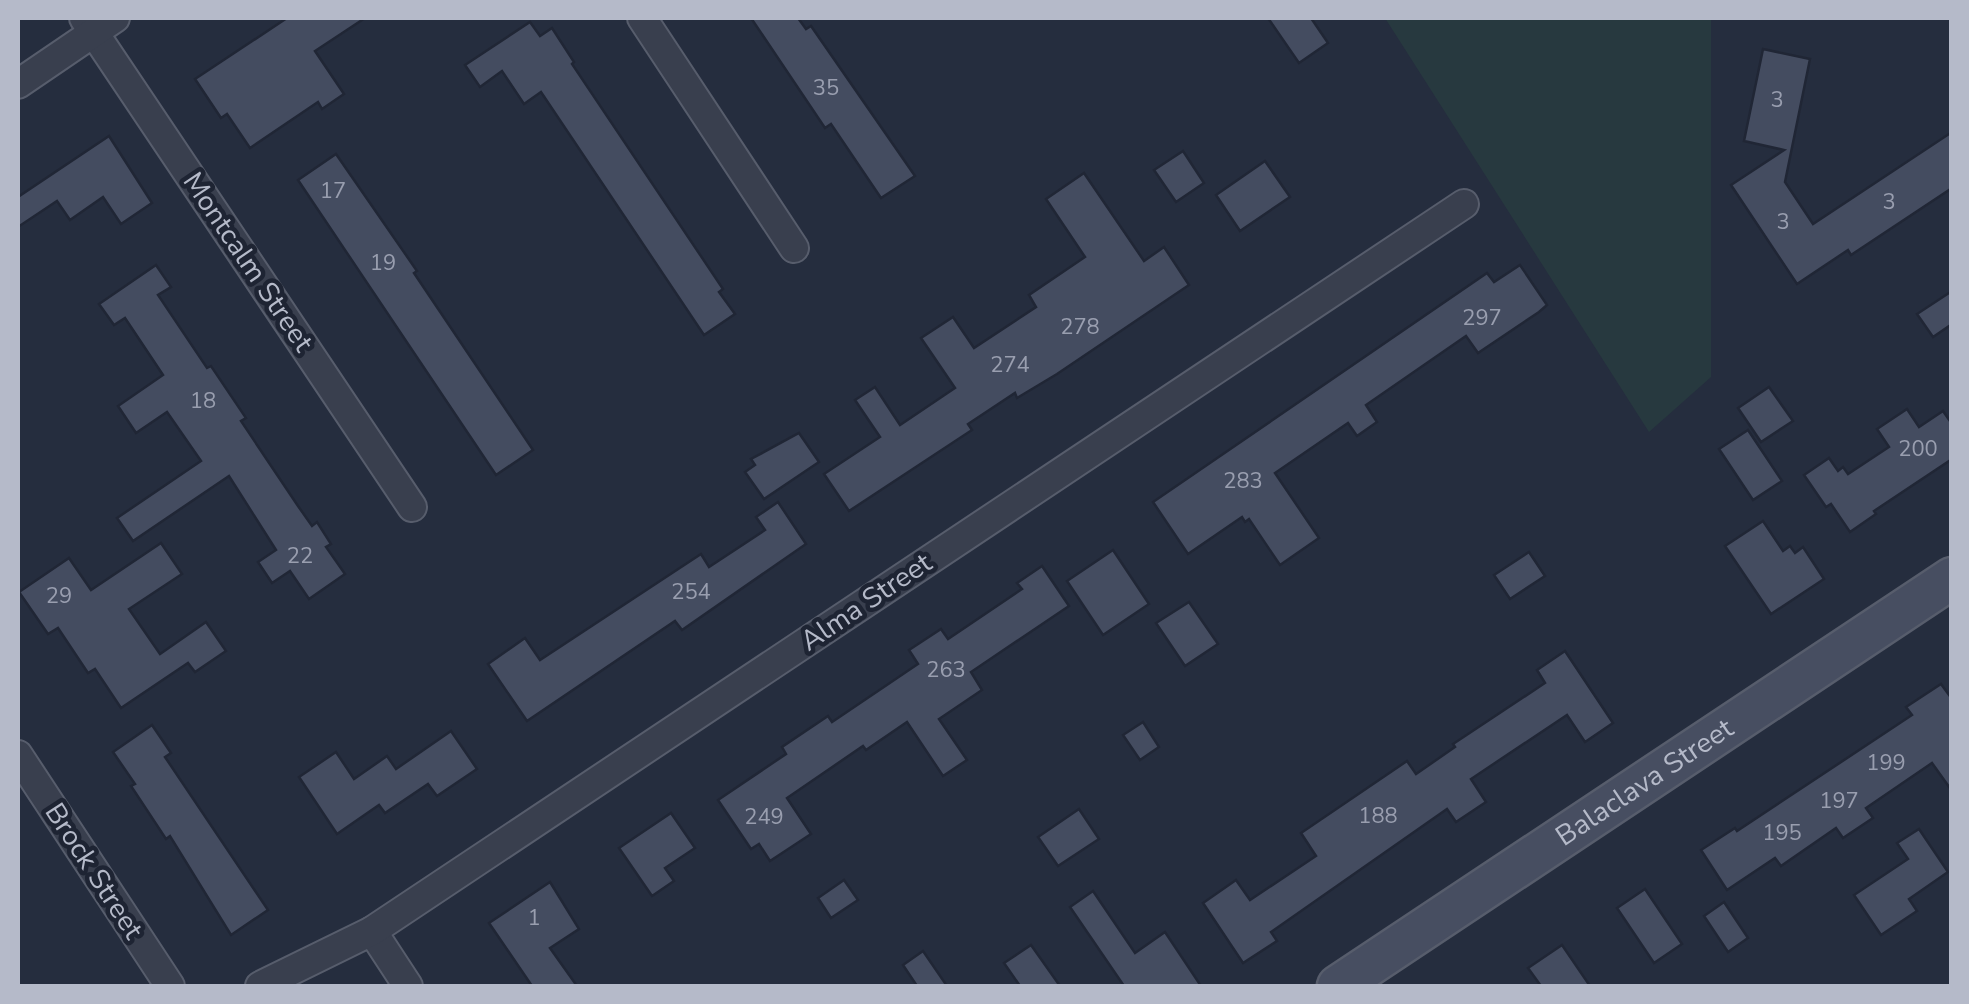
<svg xmlns="http://www.w3.org/2000/svg" width="1969" height="1004" font-family="'Nunito Sans',sans-serif">
  <style>
    .green { fill: #27393f }
    .building { fill: #444c60; stroke: #202635; stroke-width: 2.5 }
    .lines { fill: none; stroke-linecap: round; stroke-linejoin: round }
    .street-casing { stroke: #575d6c; stroke-width: 32 }
    .secondary-casing { stroke: #575d6c; stroke-width: 45 }
    .street { stroke: #393f4e; stroke-width: 28 }
    .secondary { stroke: #474e61; stroke-width: 40 }
    .labels { text-anchor: middle; dominant-baseline: central; stroke-width: 9; stroke-linejoin: round; paint-order: stroke }
    .number-label { font-size: 22px; fill: #999eaf }
    .street-label { font-size: 28px; fill: #b5bac9; stroke: #1e2433 }
  </style>
  <rect width="100%" height="100%" fill="#252d3e"/>
  <!-- green -->
  <polygon class="green" points="1385,18 1711,18 1711,377 1649,432"/>
  <!-- building -->
  <g class="building">
    <polygon points="287,18 365,18 315,51 344,94 322,109 318,102 250,148 227,114 221,118 195,79"/>
    <polygon points="751,18 798,18 806,29 811,26 915,176 881,198 831,124 825,128"/>
    <polygon points="1268,18 1311,18 1328,43 1299,63"/>
    <polygon points="530,22 540,36 552,28 574,62 572,64 723,289 719,292 735,314 704,335 541,92 524,104 502,71 480,87 465,65"/>
    <polygon points="1763,49 1810,59 1785,182 1813,224 1952,132 1952,188 1851,255 1848,250 1797,284 1731,185 1784,150 1744,141"/>
    <polygon points="109,136 152,203 121,224 103,197 70,220 57,201 18,227 18,197"/>
    <polygon points="1183,151 1204,183 1176,202 1154,170"/>
    <polygon points="336,154 417,271 414,273 533,450 496,475 298,180"/>
    <polygon points="1265,161 1290,197 1240,231 1216,195"/>
    <polygon points="1084,173 1144,261 1164,247 1189,285 1057,374 1017,398 1015,393 968,424 972,430 849,511 824,474 880,437 855,400 875,387 900,425 955,388 921,338 953,317 974,348 1036,307 1029,295 1085,257 1046,199"/>
    <polygon points="156,265 171,287 158,295 207,368 211,366 246,418 241,421 298,506 312,526 317,522 331,544 326,547 345,574 309,599 290,571 272,583 258,562 276,550 229,476 133,541 117,518 201,461 167,412 136,433 118,406 163,375 125,318 114,325 99,304"/>
    <polygon points="1520,265 1547,305 1539,312 1478,353 1466,336 1366,405 1377,422 1357,436 1348,423 1275,473 1319,538 1280,565 1249,519 1245,522 1242,517 1188,554 1153,502 1487,273 1494,282"/>
    <polygon points="1952,291 1952,324 1933,337 1917,314"/>
    <polygon points="1769,387 1793,421 1761,442 1738,408"/>
    <polygon points="1907,409 1919,427 1943,411 1952,424 1952,459 1874,511 1876,514 1850,532 1831,504 1826,507 1804,475 1829,458 1838,471 1843,467 1848,474 1889,447 1877,429"/>
    <polygon points="1748,430 1782,481 1753,500 1719,449"/>
    <polygon points="799,433 819,462 764,499 745,472 755,465 751,459"/>
    <polygon points="778,502 806,544 682,630 675,621 527,721 488,664 525,638 540,660 701,554 709,567 765,530 756,517"/>
    <polygon points="1763,521 1783,551 1790,546 1795,553 1803,547 1824,579 1771,614 1725,546"/>
    <polygon points="161,543 182,574 129,609 160,654 206,622 226,651 195,672 188,663 121,708 95,669 88,673 58,628 48,634 19,592 69,558 91,590"/>
    <polygon points="1113,550 1149,604 1103,635 1067,581"/>
    <polygon points="1529,552 1545,576 1510,599 1494,575"/>
    <polygon points="1042,566 1069,606 971,672 982,690 939,719 967,760 943,776 907,722 866,750 863,746 787,798 811,834 770,861 759,844 751,849 718,800 786,754 782,747 828,716 832,722 918,664 909,650 941,629 948,639 1022,589 1017,583"/>
    <polygon points="1189,602 1218,644 1185,666 1156,623"/>
    <polygon points="1565,651 1613,723 1585,742 1567,715 1471,779 1486,802 1456,822 1447,809 1271,932 1277,941 1243,963 1203,903 1236,880 1250,900 1316,856 1301,833 1407,761 1416,774 1455,747 1453,744 1545,683 1537,670"/>
    <polygon points="1941,684 1952,699 1952,791 1932,763 1866,808 1873,818 1843,838 1836,828 1781,866 1775,858 1727,890 1701,850 1735,828 1737,831 1912,715 1906,707"/>
    <polygon points="1143,722 1159,747 1140,760 1123,735"/>
    <polygon points="152,725 171,753 165,757 268,910 231,935 170,836 166,839 131,786 135,784 113,752"/>
    <polygon points="451,731 477,769 437,796 428,784 385,813 379,805 337,834 299,777 336,752 354,779 387,756 396,769"/>
    <polygon points="1079,809 1099,839 1058,866 1038,837"/>
    <polygon points="671,813 695,848 665,868 674,881 652,896 619,848"/>
    <polygon points="1919,829 1948,872 1909,899 1917,911 1881,935 1854,895 1908,859 1897,843"/>
    <polygon points="844,880 858,900 831,918 818,898"/>
    <polygon points="550,882 579,929 550,948 577,986 532,986 489,923"/>
    <polygon points="1645,889 1682,944 1654,963 1617,908"/>
    <polygon points="1093,891 1135,953 1165,932 1201,986 1124,986 1070,907"/>
    <polygon points="1724,902 1748,938 1728,952 1704,916"/>
    <polygon points="1031,945 1060,986 1020,986 1004,963"/>
    <polygon points="1562,945 1590,986 1541,986 1528,968"/>
    <polygon points="923,951 947,986 917,986 903,965"/>
  </g>
  <g class="lines">
    <!-- street casing -->
    <g class="street-casing">
      <g id="street">
        <polyline points="84,18 412,507"/>
        <polyline points="642,18 794,248"/>
        <polyline points="18,84 115,18"/>
        <polyline points="18,755 170,986"/>
        <polyline points="372,931 408,986"/>
        <polyline points="260,986 372,931 1464,204"/>
      </g>
    </g>
    <!-- secondary casing -->
    <g class="secondary-casing">
      <g id="secondary">
        <path id="s1" d="M1338,986L1952,578"/>
      </g>
    </g>
    <!-- street -->
    <use href="#street" class="street"/>
    <!-- secondary -->
    <use href="#secondary" class="secondary"/>
  </g>
  <g class="labels">
    <!-- number labels -->
    <g class="number-label">
      <text x="826" y="88">35</text>
      <text x="1777" y="100">3</text>
      <text x="333" y="191">17</text>
      <text x="1889" y="202">3</text>
      <text x="1783" y="222">3</text>
      <text x="383" y="263">19</text>
      <text x="1482" y="318">297</text>
      <text x="1080" y="327">278</text>
      <text x="1010" y="365">274</text>
      <text x="203" y="401">18</text>
      <text x="1918" y="449">200</text>
      <text x="1243" y="481">283</text>
      <text x="300" y="556">22</text>
      <text x="691" y="592">254</text>
      <text x="59" y="596">29</text>
      <text x="946" y="670">263</text>
      <text x="1886" y="763">199</text>
      <text x="1839" y="801">197</text>
      <text x="1378" y="816">188</text>
      <text x="764" y="817">249</text>
      <text x="1782" y="833">195</text>
      <text x="534" y="918">1</text>
    </g>
    <!-- street labels -->
    <g class="street-label">
      <text transform="translate(248 262) rotate(56)">Montcalm Street</text>
      <text transform="translate(866 602) rotate(-34)">Alma Street</text>
      <text stroke="none"><textPath href="#s1" startOffset="368">Balaclava Street</textPath></text>
      <text transform="translate(94 871) rotate(57)">Brock Street</text>
    </g>
  </g>
  <!-- border -->
  <rect width="1969" height="1004" fill="none" stroke="#b5bac9" stroke-width="40"/>
</svg>
